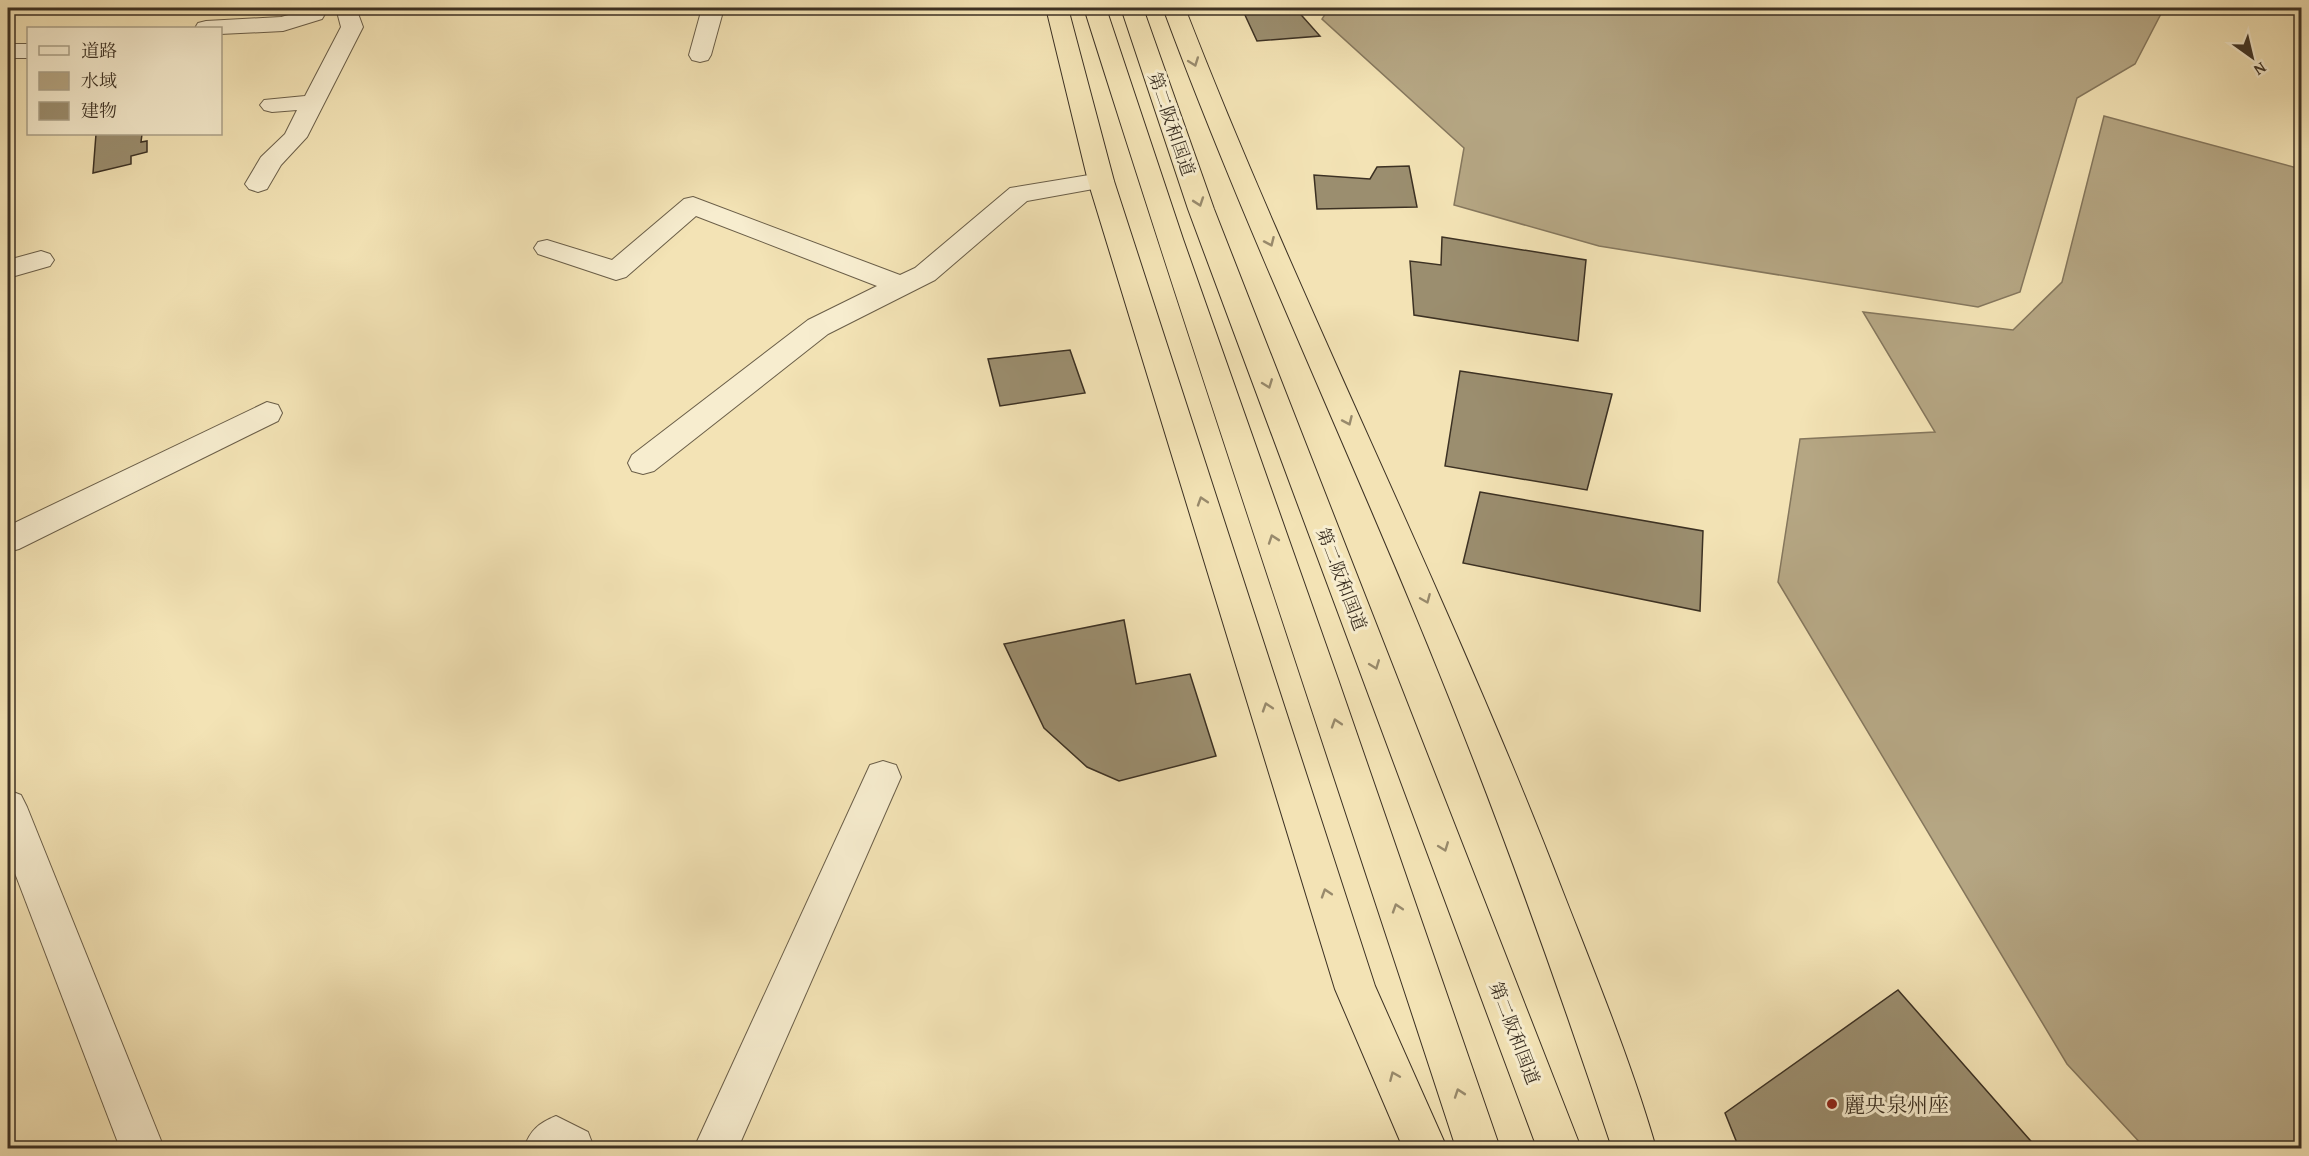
<svg xmlns="http://www.w3.org/2000/svg" width="2309" height="1156" font-family="'Gentium Book Plus','Noto Serif JP',serif">
  <style>
    .water { fill: #b5a683; stroke: #85775d; stroke-width: 1.5 }
    .building { fill: #9b8e6f; stroke: #3c3123; stroke-width: 1.5 }
    .lines { fill: none; stroke-linecap: round; stroke-linejoin: round }
    .minor-casing { stroke: #6a5e48; stroke-width: 2 }
    .highway-casing { stroke: #3c3123; stroke-width: 2 }
    .minor { fill: #f7edcf; fill-rule: evenodd }
    .highway { fill: #f3e3b5; fill-rule: evenodd }
    .oneway { stroke: #988a6c }
    .poi-dot { fill: #8f2418; stroke: #f7edcf; stroke-width: 2 }
    .labels { text-anchor: middle; dominant-baseline: central; stroke-width: 6; stroke-linejoin: round; paint-order: stroke }
    .street-label { font-size: 18px; fill: #3c3123; stroke: #f7edcf }
    .near-poi-label { font-size: 21px; fill: #3c3123; stroke: #f7edcf; text-anchor: start }
  </style>
  <rect width="100%" height="100%" fill="#f3e3b5"/>
  <filter id="stains"><feTurbulence type="fractalNoise" baseFrequency=".00333" numOctaves="4"/><feColorMatrix values="0 0 0 0 .2 0 0 0 0 .09 0 0 0 0 .02 0 0 0 .5 -.17"/></filter>
  <radialGradient id="worn" r=".72"><stop offset=".6" stop-color="#630" stop-opacity="0"/><stop offset="1" stop-color="#630" stop-opacity=".3"/></radialGradient>
  <!-- water -->
  <g class="water">
    <polygon points="1329,8 2164,8 2135,64 2077,98 2020,292 1978,307 1599,246 1454,205 1464,148 1322,19"/>
    <polygon points="2104,116 2301,169 2301,1148 2145,1148 2067,1064 1778,582 1800,439 1935,432 1863,312 2013,330 2062,282"/>
  </g>
  <!-- building -->
  <g class="building">
    <polygon points="1295,8 1320,36 1257,41 1244,13"/>
    <polygon points="96,134 142,134 141,142 147,141 147,152 131,156 131,164 93,173"/>
    <polygon points="1409,166 1417,207 1317,209 1314,175 1370,179 1377,167"/>
    <polygon points="1442,237 1586,260 1578,341 1414,315 1410,261 1441,265"/>
    <polygon points="1070,350 1085,393 1000,406 988,359"/>
    <polygon points="1460,371 1612,394 1587,490 1445,466"/>
    <polygon points="1480,492 1703,531 1700,611 1463,563"/>
    <polygon points="1124,620 1136,684 1190,674 1216,756 1119,781 1087,767 1044,728 1004,644"/>
    <polygon points="1898,990 2037,1148 1739,1148 1725,1113"/>
  </g>
  <g class="lines">
    <!-- minor casing -->
    <g class="minor-casing">
      <g id="minor">
        <polygon points="314,8 322,9 325,14 322,19 283,31 220,34 220,28 195,28 198,23 206,21 281,17"/>
        <polygon points="336,8 356,8 363,27 307,137 281,165 267,189 258,192 249,189 245,184 261,157 285,134 297,110 272,112 264,110 260,105 264,100 305,96 341,27"/>
        <polygon points="702,8 724,8 711,55 708,60 700,62 692,60 689,55"/>
        <rect x="8" y="44" width="20" height="14"/>
        <polygon points="1101,173 1110,176 1114,181 1110,186 1027,201 935,280 828,334 654,471 643,474 632,471 628,463 632,455 808,320 877,286 696,216 626,277 616,280 538,254 534,248 538,242 547,240 612,260 684,199 693,197 900,275 915,268 1010,188"/>
        <polygon points="41,251 50,254 54,260 50,266 8,278 8,260"/>
        <polygon points="267,402 278,405 282,413 278,421 19,549 8,552 8,526"/>
        <polygon points="883,761 896,765 901,777 738,1148 694,1148 870,765"/>
        <polygon points="8,790 21,795 27,807 164,1148 120,1148 8,855"/>
        <path d="M556,1116L588,1132L594,1148H524C530,1130 539,1123 556,1116Z"/>
      </g>
    </g>
    <!-- highway casing -->
    <g class="highway-casing">
      <g id="highway">
        <polygon points="1046,8 1068,8 1114,181 1375,986 1447,1148 1403,1148 1335,989 1088,181"/>
        <path d="M1084,8H1106L1183,239L1338,679L1500,1148H1456C1332,768 1204,389 1084,8Z"/>
        <polygon points="1121,8 1143,8 1214,209 1581,1148 1537,1148 1188,209"/>
        <path d="M1163,8H1185C1301,307 1448,593 1563,892C1595,974 1632,1064 1656,1148H1612C1556,979 1496,811 1428,645C1341,432 1243,224 1163,8Z"/>
      </g>
    </g>
    <!-- minor -->
    <use href="#minor" class="minor"/>
    <!-- highway -->
    <use href="#highway" class="highway"/>
  </g>
  <!-- one-way arrows -->
  <defs><path id="oneway-chevron" d="M-2-3.5L2.5 0L-2 3.5" fill="none" stroke-width="1.6" stroke-linecap="round" stroke-linejoin="round" transform="scale(1.5)"/></defs>
  <g class="oneway">
    <use href="#oneway-chevron" transform="translate(1194 62) rotate(70)"/>
    <use href="#oneway-chevron" transform="translate(1199 202) rotate(71)"/>
    <use href="#oneway-chevron" transform="translate(1270 242) rotate(66)"/>
    <use href="#oneway-chevron" transform="translate(1268 384) rotate(69)"/>
    <use href="#oneway-chevron" transform="translate(1348 421) rotate(66)"/>
    <use href="#oneway-chevron" transform="translate(1202 501) rotate(-108)"/>
    <use href="#oneway-chevron" transform="translate(1273 539) rotate(-109)"/>
    <use href="#oneway-chevron" transform="translate(1426 599) rotate(67)"/>
    <use href="#oneway-chevron" transform="translate(1375 665) rotate(69)"/>
    <use href="#oneway-chevron" transform="translate(1267 707) rotate(-108)"/>
    <use href="#oneway-chevron" transform="translate(1336 723) rotate(-108)"/>
    <use href="#oneway-chevron" transform="translate(1444 847) rotate(69)"/>
    <use href="#oneway-chevron" transform="translate(1326 893) rotate(-108)"/>
    <use href="#oneway-chevron" transform="translate(1397 908) rotate(-108)"/>
    <use href="#oneway-chevron" transform="translate(1394 1076) rotate(-113)"/>
    <use href="#oneway-chevron" transform="translate(1459 1093) rotate(-109)"/>
  </g>
  <!-- markers -->
  <circle class="poi-dot" cx="1832" cy="1104" r="6"/>
  <g class="labels">
    <!-- street labels -->
    <g class="street-label">
      <text transform="translate(1172 124) rotate(71)">第二阪和国道</text>
      <text transform="translate(1342 579) rotate(69)">第二阪和国道</text>
      <text transform="translate(1515 1033) rotate(69)">第二阪和国道</text>
    </g>
    <!-- near-poi labels -->
    <g class="near-poi-label">
      <text x="1844" y="1104">麗央泉州座</text>
    </g>
  </g>
  <!-- margin -->
  <rect width="2309" height="1156" fill="none" stroke="#f3e3b5" stroke-width="30"/>
  <rect x="9" y="9" width="2291" height="1138" fill="none" stroke="#3c3123" stroke-width="3"/>
  <rect x="15" y="15" width="2279" height="1126" fill="none" stroke="#3c3123" stroke-width="1.5"/>
  <!-- legend -->
  <rect x="27" y="27" width="195" height="108" fill="#f7edcf" stroke="#aca28a" stroke-width="1.5"/>
  <rect x="39" y="46" width="30" height="9" fill="#f7edcf" stroke="#aca28a" stroke-width="1.5"/>
  <text x="81" y="57" font-size="18" fill="#3c3123">道路</text>
  <rect x="39" y="72" width="30" height="18" fill="#b5a683" stroke="#aca28a" stroke-width="1.5"/>
  <text x="81" y="87" font-size="18" fill="#3c3123">水域</text>
  <rect x="39" y="102" width="30" height="18" fill="#9b8e6f" stroke="#aca28a" stroke-width="1.5"/>
  <text x="81" y="117" font-size="18" fill="#3c3123">建物</text>
  <!-- north arrow -->
  <g transform="translate(2252 57) rotate(146)" stroke="#f7edcf" stroke-width="4.5" paint-order="stroke">
  <path d="M0-4.5L10 22L0 15L-10 22Z" fill="#3c3123"/>
  <text y="-9" font-size="16" font-weight="bold" text-anchor="middle" fill="#3c3123">N</text>
  </g>
  <rect width="100%" height="100%" filter="url(#stains)"/>
  <rect width="100%" height="100%" fill="url(#worn)"/>
</svg>
